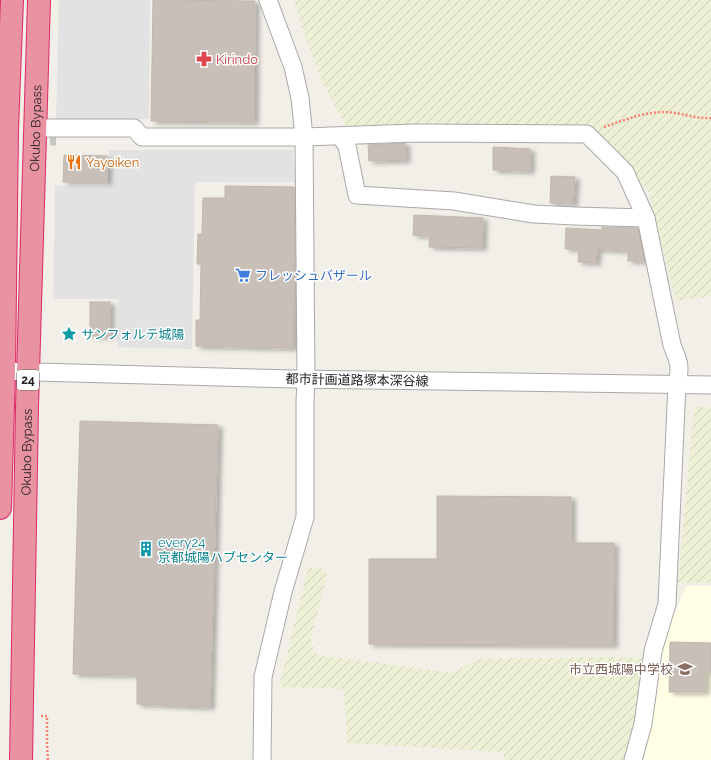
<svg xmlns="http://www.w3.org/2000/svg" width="711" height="760" font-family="Raleway,'Noto Sans JP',sans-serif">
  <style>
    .education { fill: #ffffe5 }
    .farmland { fill: url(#farmland-furrows) }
    .parking { fill: #e2e2e2 }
    .building { fill: #c7bfb8; stroke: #c4b6ab; filter: url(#shadow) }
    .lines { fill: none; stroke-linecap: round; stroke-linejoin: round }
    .minor-tunnel { stroke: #c8c6c1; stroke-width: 17; stroke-dasharray: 17 8; stroke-linecap: butt }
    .minor-casing { stroke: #a9a9a9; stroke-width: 19 }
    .highway-casing { stroke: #dc2a67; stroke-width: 24 }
    .path { stroke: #fa8072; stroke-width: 2.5; stroke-dasharray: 2 2; stroke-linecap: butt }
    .minor { stroke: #fff; stroke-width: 17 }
    .highway { stroke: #e892a2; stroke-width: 22 }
    .labels { text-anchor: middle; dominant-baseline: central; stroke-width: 3; stroke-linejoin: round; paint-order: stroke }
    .shield { fill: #fff; stroke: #646464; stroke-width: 1 }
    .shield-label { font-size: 12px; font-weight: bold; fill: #222 }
    .health-label { font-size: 13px; fill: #be3a42; stroke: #fff; text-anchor: start }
    .street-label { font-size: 13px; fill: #222; stroke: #fff }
    .food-label { font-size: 13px; fill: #c56008; stroke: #fff; text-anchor: start }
    .shop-label { font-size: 13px; fill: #366cbe; stroke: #fff; text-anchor: start }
    .culture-label { font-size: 13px; fill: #0d838f; stroke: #fff; text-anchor: start }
    .education-label { font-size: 13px; fill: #785e54; stroke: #fff; text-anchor: end }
  </style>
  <defs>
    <pattern id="farmland-furrows" width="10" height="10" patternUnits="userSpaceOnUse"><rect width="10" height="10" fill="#eef0d5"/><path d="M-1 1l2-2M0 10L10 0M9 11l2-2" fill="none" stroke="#ccceb7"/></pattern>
    <filter id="shadow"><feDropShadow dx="4.5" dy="2.5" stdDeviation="2" flood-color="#0004"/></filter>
  </defs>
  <rect width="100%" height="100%" fill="#f2efe9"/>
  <!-- education -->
  <polygon class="education" points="686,586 711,586 711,760 644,760 657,695 662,643"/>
  <!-- farmland -->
  <g class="farmland">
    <polygon points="294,0 711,0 711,296 676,301 648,190 606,143 348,129 322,82 303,31"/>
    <polygon points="694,407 711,407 711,583 678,583"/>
    <polygon points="308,568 323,569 327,575 310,642 317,655 454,673 477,659 612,657 645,658 640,698 625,760 504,760 504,752 347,743 344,689 279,687"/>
  </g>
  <!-- parking -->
  <g class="parking">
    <polygon points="59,0 150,0 149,119 56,119"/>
    <polygon points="109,150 293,150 295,182 195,182 192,349 117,347 118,299 53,299 55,186 108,186"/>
  </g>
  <!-- building -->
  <g class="building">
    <polygon points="153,0 255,1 254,122 151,121"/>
    <polygon points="405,143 406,160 369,161 368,145"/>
    <polygon points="493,147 530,149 530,171 493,170"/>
    <polygon points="64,155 107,156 107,182 63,182"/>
    <polygon points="551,176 575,177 573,204 550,203"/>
    <polygon points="225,186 294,187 295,244 293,348 196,346 196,320 200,320 201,264 197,264 198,234 202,234 203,198 225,198"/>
    <polygon points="414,215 483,218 482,248 429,247 430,236 413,235"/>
    <polygon points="602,227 638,228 645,261 628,261 628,251 597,249 596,263 578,262 579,249 565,249 566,228 602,230"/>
    <rect x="90" y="302" width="20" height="34"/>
    <polygon points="80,421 218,425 210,707 137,704 137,675 73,674"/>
    <polygon points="437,496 571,497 571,543 614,543 613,645 369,644 369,559 437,559"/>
    <polygon points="670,642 711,643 711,672 705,672 705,692 669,692"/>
  </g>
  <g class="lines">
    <!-- minor-tunnel -->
    <polyline class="minor-tunnel" points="0,137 56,137"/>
    <!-- minor casing -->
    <g class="minor-casing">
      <g id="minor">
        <path d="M36,128H134L142,137H304L414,133L587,134L625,172L646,218L672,345C679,362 681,366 677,385L667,604L653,651L643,724L633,760"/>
        <polyline points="340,136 347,146 357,195 454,201 534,214 575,216 646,218"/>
        <polyline points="0,371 293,379 711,385"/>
        <polyline points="262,760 263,677 283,592 305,517 305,402 306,379 304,137 300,98 293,67 268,0"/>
      </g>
    </g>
    <!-- highway casing -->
    <g class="highway-casing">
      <g id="highway">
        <polyline points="0,508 4,372 7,129 12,0"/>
        <path id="s1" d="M21,760L27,407L39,0"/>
      </g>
    </g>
    <!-- path -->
    <g class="path">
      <path d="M604,127C625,120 646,111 668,112C682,113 696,119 711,118"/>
      <polyline points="41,716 47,716 47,745 48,760"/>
    </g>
    <!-- minor -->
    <use href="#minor" class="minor"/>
    <!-- highway -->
    <use href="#highway" class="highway"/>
  </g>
  <!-- icons -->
  <defs>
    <g id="pharmacy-bare" transform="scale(1.2)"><path d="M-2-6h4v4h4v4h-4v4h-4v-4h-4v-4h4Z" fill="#e0444e" stroke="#fff" stroke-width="2.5" paint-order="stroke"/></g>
    <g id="restaurant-bare" transform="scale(1.2)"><path d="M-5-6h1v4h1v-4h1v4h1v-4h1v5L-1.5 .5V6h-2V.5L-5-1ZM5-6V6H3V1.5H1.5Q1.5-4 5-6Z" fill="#e8710a" stroke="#fff" stroke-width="2.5" paint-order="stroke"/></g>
    <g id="supermarket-bare" transform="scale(1.2)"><path d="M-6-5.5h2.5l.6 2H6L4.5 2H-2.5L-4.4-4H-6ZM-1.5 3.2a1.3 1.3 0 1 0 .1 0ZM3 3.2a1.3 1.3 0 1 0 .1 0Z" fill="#3f7fe0" stroke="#fff" stroke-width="2.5" paint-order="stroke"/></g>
    <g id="sight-bare" transform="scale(1.2)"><path d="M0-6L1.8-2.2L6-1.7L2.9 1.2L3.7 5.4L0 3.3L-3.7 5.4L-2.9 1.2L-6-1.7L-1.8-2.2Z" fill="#0f9aa8" stroke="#fff" stroke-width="2.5" paint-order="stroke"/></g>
    <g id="building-bare" transform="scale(1.2)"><path d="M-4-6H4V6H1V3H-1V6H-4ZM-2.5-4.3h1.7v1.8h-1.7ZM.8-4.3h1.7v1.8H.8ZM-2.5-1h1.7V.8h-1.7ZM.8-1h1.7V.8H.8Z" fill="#0f9aa8" stroke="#fff" stroke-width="2.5" paint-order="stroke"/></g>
    <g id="school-bare" transform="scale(1.2)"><path d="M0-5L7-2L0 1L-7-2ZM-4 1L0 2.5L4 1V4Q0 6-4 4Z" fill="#8d6e63" stroke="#fff" stroke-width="2.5" paint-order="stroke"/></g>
  </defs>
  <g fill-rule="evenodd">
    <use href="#pharmacy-bare" x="204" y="59"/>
    <use href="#restaurant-bare" x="74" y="162"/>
    <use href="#supermarket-bare" x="243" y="275"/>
    <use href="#sight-bare" x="69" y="334"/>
    <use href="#building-bare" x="146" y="549"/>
    <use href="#school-bare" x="685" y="669"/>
  </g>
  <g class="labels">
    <!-- shield labels -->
    <rect class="shield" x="17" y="370" width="22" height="20" rx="3"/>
    <g class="shield-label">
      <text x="28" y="380">24</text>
    </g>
    <!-- health labels -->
    <g class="health-label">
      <text x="216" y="59">Kirindo</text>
    </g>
    <!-- street labels -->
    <g class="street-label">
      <text stroke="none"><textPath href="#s1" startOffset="632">Okubo Bypass</textPath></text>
      <text transform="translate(357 380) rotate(1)">都市計画道路塚本深谷線</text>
      <text stroke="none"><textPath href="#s1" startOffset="308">Okubo Bypass</textPath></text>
    </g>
    <!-- food labels -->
    <g class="food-label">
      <text x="86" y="162">Yayoiken</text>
    </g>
    <!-- shop labels -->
    <g class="shop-label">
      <text x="255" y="275">フレッシュバザール</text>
    </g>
    <!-- culture labels -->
    <g class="culture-label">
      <text x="81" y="334">サンフォルテ城陽</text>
      <text x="158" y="542">every24<tspan x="158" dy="15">京都城陽ハブセンター</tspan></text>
    </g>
    <!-- education labels -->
    <g class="education-label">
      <text x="673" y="669">市立西城陽中学校</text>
    </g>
  </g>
</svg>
